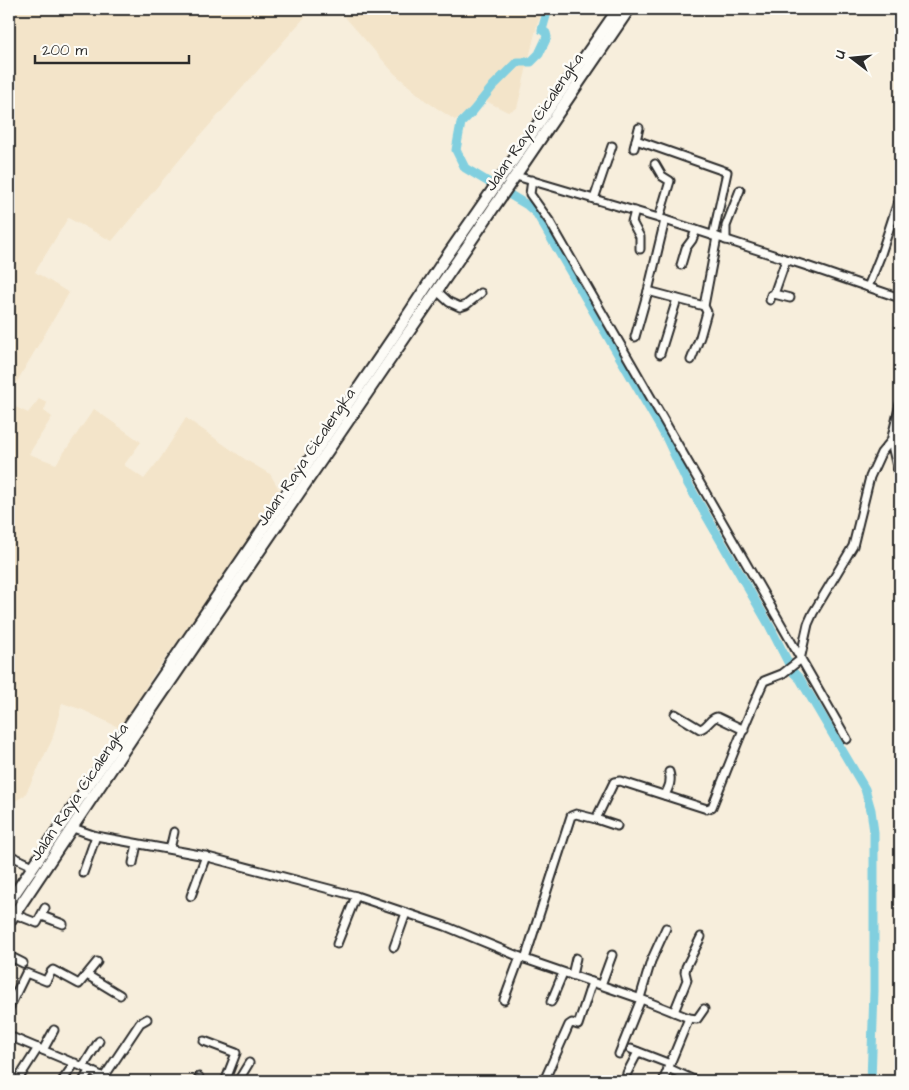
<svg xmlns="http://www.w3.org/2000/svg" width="909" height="1090" font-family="'Architects Daughter',sans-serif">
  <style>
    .built { fill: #f3e4c9 }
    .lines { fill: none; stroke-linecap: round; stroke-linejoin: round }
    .river { stroke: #81cfdf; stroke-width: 9 }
    .minor-casing { stroke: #2b2b2b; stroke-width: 11 }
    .highway-casing { stroke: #2b2b2b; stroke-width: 14 }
    .minor { stroke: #fdfcf7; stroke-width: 7 }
    .highway { stroke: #fdfcf7; stroke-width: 10 }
    .labels { text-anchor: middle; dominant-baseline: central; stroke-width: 5; stroke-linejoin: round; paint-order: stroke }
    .street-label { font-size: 16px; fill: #2b2b2b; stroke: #fdfcf7 }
  </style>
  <rect width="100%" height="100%" fill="#f7eedc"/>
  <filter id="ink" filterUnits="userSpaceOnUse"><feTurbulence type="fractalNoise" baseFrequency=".02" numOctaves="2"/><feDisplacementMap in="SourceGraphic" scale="10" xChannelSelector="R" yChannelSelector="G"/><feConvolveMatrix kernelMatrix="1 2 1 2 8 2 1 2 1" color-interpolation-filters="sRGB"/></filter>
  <g filter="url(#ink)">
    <!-- built -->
    <g class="built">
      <polygon points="9,9 312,9 191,146 112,241 68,218 35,272 69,293 9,395"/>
      <polygon points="338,9 543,9 537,25 517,108 508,112 488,102 476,100 466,113 455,120 426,101 394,73"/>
      <polygon points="39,399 47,403 44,411 52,417 29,454 56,464 94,409 141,442 124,465 144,479 160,459 186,418 246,460 270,474 280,491 215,590 153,675 122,729 83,710 62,703 52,740 25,795 9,805 9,404 28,413"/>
    </g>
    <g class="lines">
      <!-- river -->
      <polyline class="river" points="548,9 542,30 546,33 547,37 539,54 531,62 517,62 493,86 473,111 461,123 456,150 465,168 527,205 537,214 667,439 688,484 768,623 793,672 800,679 865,789 871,810 874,832 874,991 871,1081"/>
      <!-- minor casing -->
      <g class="minor-casing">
        <g id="minor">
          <polyline points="636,140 727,172 713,236"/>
          <polyline points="634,148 639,128"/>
          <polyline points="655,164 662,176 670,181 659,218"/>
          <polyline points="516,176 665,220 804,265 900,298"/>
          <polyline points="532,180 530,194 550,222 847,739"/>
          <polyline points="594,199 612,146"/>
          <polyline points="635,211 632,222 640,237 640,249"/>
          <polyline points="726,240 726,226 740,190"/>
          <polyline points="681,265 686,248 692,240 696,230"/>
          <polyline points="868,287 880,257 897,205"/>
          <polyline points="437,291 449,302 460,307 466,305 481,293"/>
          <polyline points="648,291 704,306"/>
          <polyline points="774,294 790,298"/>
          <polyline points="770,300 771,295 774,294 786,260"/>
          <polyline points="635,337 648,291 665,220"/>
          <polyline points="660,354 677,299"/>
          <polyline points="691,360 700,337 707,312 704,306 717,237"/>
          <polyline points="900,404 891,441 900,480"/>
          <path d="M675,714L700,729C708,727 710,718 717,717L744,730"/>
          <path d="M665,795C669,787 672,781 669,772"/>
          <polyline points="596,819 617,826"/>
          <polyline points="73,828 96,836 200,855 356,896 445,926 525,959 641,999 689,1018 663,1081"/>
          <polyline points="170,849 174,832"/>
          <polyline points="9,855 33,866"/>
          <polyline points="133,863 137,844"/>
          <polyline points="83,873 96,836"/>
          <polyline points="191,896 206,856"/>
          <polyline points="14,914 37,923 45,908"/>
          <polyline points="42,916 63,924"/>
          <polyline points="337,944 356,896"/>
          <polyline points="394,947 406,913"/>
          <polyline points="9,956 23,963"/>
          <path d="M525,959L571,816L576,814L596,819L614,782L620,781L707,809L712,807C729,765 745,722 764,681L782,674L800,660L808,624L813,613L853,546L870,477L881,453L891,441"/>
          <polyline points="87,975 120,995"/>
          <polyline points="572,975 576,958"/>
          <polyline points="601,985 612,955"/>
          <polyline points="640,998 651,961 666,928"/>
          <polyline points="504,1000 520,957"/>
          <polyline points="551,1002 563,973"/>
          <polyline points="9,1008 26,973 46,981 51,972 53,970 79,984 97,962"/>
          <polyline points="674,1012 687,980 685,972 686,967 701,937"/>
          <polyline points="689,1018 697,1019 704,1009"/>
          <polyline points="9,1036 83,1067 111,1081"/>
          <polyline points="204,1041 236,1053 226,1079 229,1081"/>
          <polyline points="631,1049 670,1064"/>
          <polyline points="43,1050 54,1030"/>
          <polyline points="619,1054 641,999"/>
          <polyline points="83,1067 99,1041"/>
          <polyline points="668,1068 696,1081"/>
          <polyline points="627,1073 638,1052"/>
          <polyline points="104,1077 140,1023 147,1019"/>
          <polyline points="17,1081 38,1048"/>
          <polyline points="62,1081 75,1063"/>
          <polyline points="83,1081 90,1070"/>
          <polyline points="198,1081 199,1077"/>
          <polyline points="238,1081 249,1063"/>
          <polyline points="544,1081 569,1025 572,1023 578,1025 592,982"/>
        </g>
      </g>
      <!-- highway casing -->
      <g class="highway-casing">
        <g id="highway">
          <polyline points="9,902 394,336 442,263 618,9"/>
          <polyline points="9,922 136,732 629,9"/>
        </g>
      </g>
      <!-- minor -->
      <use href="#minor" class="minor"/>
      <!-- highway -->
      <use href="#highway" class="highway"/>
    </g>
  </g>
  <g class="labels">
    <!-- street labels -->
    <g class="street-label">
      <text transform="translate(534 122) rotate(-56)">Jalan Raya Cicalengka</text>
      <text transform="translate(306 457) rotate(-56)">Jalan Raya Cicalengka</text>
      <text transform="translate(79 792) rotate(-56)">Jalan Raya Cicalengka</text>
    </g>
  </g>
  <!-- margin -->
  <rect width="909" height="1090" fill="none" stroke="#fdfcf7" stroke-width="30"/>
  <rect x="15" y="15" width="879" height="1060" fill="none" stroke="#2b2b2b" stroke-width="2" filter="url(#ink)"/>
  <!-- north arrow -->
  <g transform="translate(852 58) rotate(286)" stroke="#fdfcf7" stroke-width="4" paint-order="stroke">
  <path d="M0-4L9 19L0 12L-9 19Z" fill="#2b2b2b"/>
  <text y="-8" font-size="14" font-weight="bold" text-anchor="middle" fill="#2b2b2b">U</text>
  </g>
  <!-- scale -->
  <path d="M35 55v8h154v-8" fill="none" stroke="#2b2b2b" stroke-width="2.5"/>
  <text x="42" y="55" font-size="15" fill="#2b2b2b" stroke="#fdfcf7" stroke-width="4" paint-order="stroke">200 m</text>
</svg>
